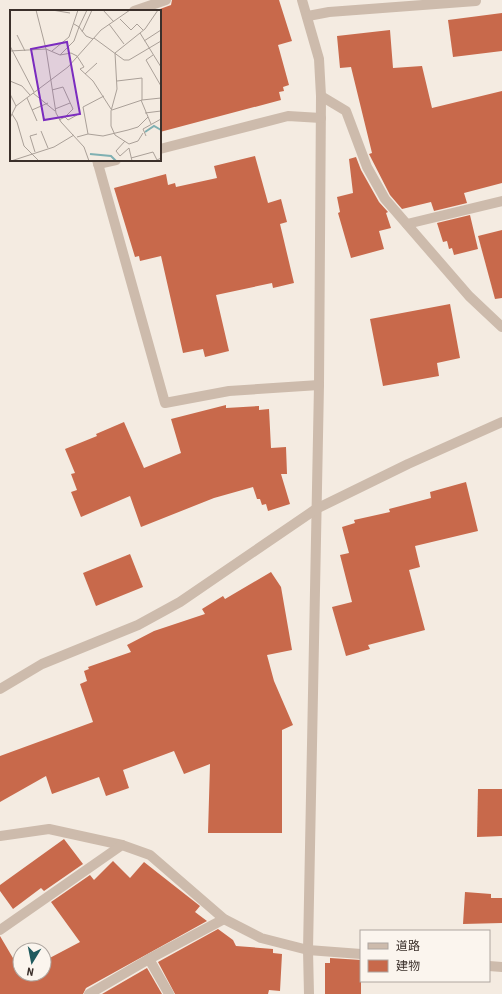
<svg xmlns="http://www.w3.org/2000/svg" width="502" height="994" font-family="'Roboto Condensed','Noto Sans JP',sans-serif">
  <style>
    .building { fill: #c8694b }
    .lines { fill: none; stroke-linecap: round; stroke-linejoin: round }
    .minor { stroke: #cdbbac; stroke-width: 10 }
    .inset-river { fill: none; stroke: #7fb0b2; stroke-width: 2 }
    .inset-road { fill: none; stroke: #aaa098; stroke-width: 1 }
    .view { fill: #7b2cbf; fill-opacity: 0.15; stroke: #7b2cbf; stroke-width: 2 }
    .inset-edge { fill: none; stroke: #3b302b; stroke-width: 2 }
  </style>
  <rect width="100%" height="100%" fill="#f4ebe1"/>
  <!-- building -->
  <g class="building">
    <polygon points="172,0 279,0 292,41 278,45 289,85 283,87 284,91 279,92 281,100 160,132 160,9 171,5"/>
    <polygon points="502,13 502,51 453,57 448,20"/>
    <polygon points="390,30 393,68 422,66 432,108 502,91 502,183 464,193 467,203 434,211 431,202 402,209 390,195 369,154 372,153 351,67 340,68 337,36"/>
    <polygon points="255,156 268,203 281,199 287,222 280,224 294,283 273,288 272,283 216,295 229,351 205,357 203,349 183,353 161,256 140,261 139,256 135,257 114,188 166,174 168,185 175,183 176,187 217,178 214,166"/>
    <polygon points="356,157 361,170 379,202 388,212 386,213 391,228 379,231 384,249 351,258 338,213 340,212 337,197 353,193 349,159"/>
    <polygon points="470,215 478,249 454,255 452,248 449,249 447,241 443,242 437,223"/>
    <polygon points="502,230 502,298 495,299 478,236"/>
    <polygon points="450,304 460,358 437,363 439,376 383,386 370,319"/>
    <polygon points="226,405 226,408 259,406 259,410 269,409 271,448 286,447 287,474 281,474 290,504 268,511 266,504 262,505 260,499 257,499 253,487 214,498 141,527 130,496 81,517 71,492 77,490 71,474 75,473 65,449 97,436 96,434 124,422 144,468 181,453 171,419"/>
    <polygon points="466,482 478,531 415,546 420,567 409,570 425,630 368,645 370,649 346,656 332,607 352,602 340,555 349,553 342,527 355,523 354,520 390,512 389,509 431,498 430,492"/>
    <polygon points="130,554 143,587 96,606 83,573"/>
    <polygon points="271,572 281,587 292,650 267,655 274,681 293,725 282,730 282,833 208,833 210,764 184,774 174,751 123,770 129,788 106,796 99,777 52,794 46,776 0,802 0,756 93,722 80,684 87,681 84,671 89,669 88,667 131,652 127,645 154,631 205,614 202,609 223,596 225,599"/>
    <polygon points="478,789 502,789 502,836 477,837"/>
    <polygon points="64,839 83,864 44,891 41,888 13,909 0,891 0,885"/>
    <polygon points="113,861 130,878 144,862 200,906 195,912 207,921 86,988 83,994 0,994 0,936 20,970 20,974 44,974 44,961 80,942 51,902 90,875 94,880"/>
    <polygon points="465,892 491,894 491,898 502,898 502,923 463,924"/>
    <polygon points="218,929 233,940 236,946 273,949 273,953 282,954 280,991 269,990 268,994 175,994 158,962"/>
    <polygon points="330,958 361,960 361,994 325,994 325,963 330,963"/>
    <polygon points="147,968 162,994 102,994"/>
  </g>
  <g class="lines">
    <!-- minor -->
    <g class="minor">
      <polyline points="302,0 319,59 321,96 319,385 308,950 309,994"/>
      <polyline points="134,11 166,0"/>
      <polyline points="308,16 329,12 476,1"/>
      <polyline points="321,96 346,111 367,167 385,199 469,296 502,327"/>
      <polyline points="160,149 288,116 321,118"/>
      <polyline points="97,160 165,403 229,391 319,385"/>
      <polyline points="98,164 116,160"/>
      <polyline points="407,224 502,201"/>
      <polyline points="0,689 42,664 138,625 180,602 316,509 408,464 502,422"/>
      <polyline points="0,836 49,829 122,845"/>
      <polyline points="0,930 122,845 150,855 224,919 261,938 308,950 361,954"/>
      <polyline points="149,959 169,994"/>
      <polyline points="489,966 502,967"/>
      <polyline points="89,994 149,959 224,919"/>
    </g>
  </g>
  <!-- overview -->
  <g transform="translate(10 10)">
    <rect width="151" height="151" fill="#f4ebe1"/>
    <path class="inset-river" d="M135,122L144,116L151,120M80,144L101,146L106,151"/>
    <path class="inset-road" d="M26,0L36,39L46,103L51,112L74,137L79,151M42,0L60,3M93,0L104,12M110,9L121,20L127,14L133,20M64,14L69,17L77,0M99,14L114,34M72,22L82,0M130,23L151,57M7,25L15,41M84,28L114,50H119L151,31M134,31L151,20M0,36L24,82M0,41L36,39L50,45L64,31L69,17L76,26L83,29M42,41L59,27L68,0M50,45L61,43L67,46L74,57L70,59L83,71L101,99M143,45L136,50L151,76M75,64L87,53M0,71L12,76L20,85M107,71L132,68V90M42,80L53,77L63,99L55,107M23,83L45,101M0,84L6,96M17,88L27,111M131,90L141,114M45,99L60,93M22,100L38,93M102,100L132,90L151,88M135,103L151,101M2,104L7,112L14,136L29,151M0,108L6,96L58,57L91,20L120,0M49,110L55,107L58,110L67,105M31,121L38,138M78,124L73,97L94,86M136,126L133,119L151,109M67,127L78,124L93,126L118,120L128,117L138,107M115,131L106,141L110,146L119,138M119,134L105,125L101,116V101L107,79L105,43L135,19L148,0M119,134L128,131L133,123M119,138L122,151M25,142L20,126L27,124M121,148L143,142L147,150L151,148M1,151L44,137L64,125"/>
    <path class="view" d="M57,32L70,104L34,110L21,39Z"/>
    <rect width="151" height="151" class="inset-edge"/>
  </g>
  <!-- legend -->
  <rect x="360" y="930" width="130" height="52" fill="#fbf5ee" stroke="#aea6a0"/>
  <rect x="368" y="943" width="20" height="6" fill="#cdbbac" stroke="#aea6a0"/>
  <text x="396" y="950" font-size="12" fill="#3b302b">道路</text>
  <rect x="368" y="960" width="20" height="12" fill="#c8694b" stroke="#aea6a0"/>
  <text x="396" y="970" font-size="12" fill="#3b302b">建物</text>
  <!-- north arrow -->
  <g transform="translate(32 962) rotate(190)"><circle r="19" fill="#fbf5ee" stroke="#aea6a0"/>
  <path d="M0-3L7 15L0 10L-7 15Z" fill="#1f5a5e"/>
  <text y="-6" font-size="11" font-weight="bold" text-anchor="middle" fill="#3b302b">N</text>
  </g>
</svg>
